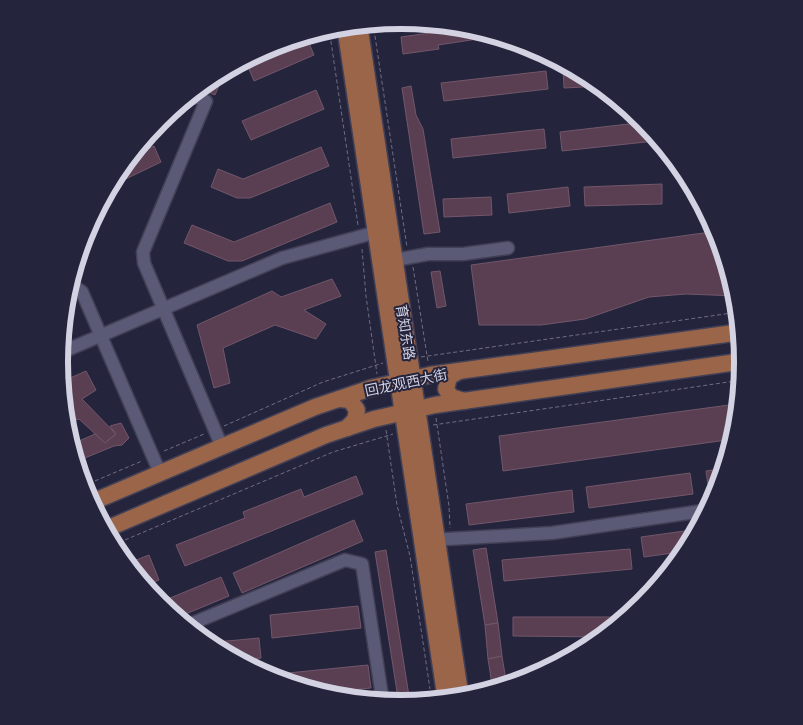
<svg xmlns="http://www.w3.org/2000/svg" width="803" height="725" font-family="'Noto Sans','Noto Sans SC',sans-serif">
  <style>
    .building { fill: #593f51; stroke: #72576a }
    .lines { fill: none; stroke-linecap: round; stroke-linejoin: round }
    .minor-casing { stroke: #424056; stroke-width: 15 }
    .major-casing { stroke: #424056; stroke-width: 19 }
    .path { stroke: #6e6d83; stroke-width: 1; stroke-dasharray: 4 2.5; stroke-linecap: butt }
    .minor { stroke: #5a5a76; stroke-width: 12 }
    .major { stroke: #9a6548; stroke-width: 16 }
    .labels { text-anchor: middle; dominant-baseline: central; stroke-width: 4; stroke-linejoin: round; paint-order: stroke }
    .street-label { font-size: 14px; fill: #d2d2e3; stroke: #25243d }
    .rim { fill: none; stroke: #d2d2e3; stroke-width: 6 }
  </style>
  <rect width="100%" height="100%" fill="#25243d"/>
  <!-- building -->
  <g class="building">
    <polygon points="456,25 469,27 508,39 492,41 491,37 438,45 439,49 403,54 401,37 436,32 435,28"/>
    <polygon points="306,36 314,55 254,81 246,62"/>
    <polygon points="563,68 573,68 602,86 564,88"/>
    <polygon points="546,71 548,89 444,101 441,83"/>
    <polygon points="218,74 223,76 215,95 198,88"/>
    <polygon points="411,86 416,115 423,129 440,232 424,234 402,88"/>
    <polygon points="316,90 324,109 251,140 242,121"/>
    <polygon points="173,109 175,115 158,122 160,120"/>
    <polygon points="645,122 654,132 655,141 562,151 560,132"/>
    <polygon points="544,129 546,148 453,158 451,139"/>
    <polygon points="154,146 161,162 109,187 128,158"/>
    <polygon points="321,147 329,166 250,198 237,198 211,187 218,169 243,179"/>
    <polygon points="662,184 662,204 585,206 584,187"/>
    <polygon points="568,187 570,206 509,213 507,194"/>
    <polygon points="491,197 492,215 444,217 443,199"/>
    <polygon points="330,203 337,222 242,261 228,261 184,243 192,225 234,242"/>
    <polygon points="718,231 737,296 686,294 649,297 585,319 541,325 479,325 471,265"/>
    <polygon points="440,271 446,306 437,308 431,272"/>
    <polygon points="332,279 341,296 304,310 326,324 316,339 275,325 223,348 230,383 214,388 197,325 272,291 281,297"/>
    <polygon points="86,371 96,390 82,399 116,434 105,443 79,419 65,424 61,382"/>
    <polygon points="729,405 734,439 503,471 499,436"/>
    <polygon points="121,423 129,438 122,445 114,446 75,462 70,445 95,434 105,443 116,434 110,426"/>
    <polygon points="726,468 719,491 709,492 706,471"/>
    <polygon points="690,473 693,494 589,508 586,487"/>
    <polygon points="356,476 363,494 185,566 176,545 245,518 243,512 301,489 304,497"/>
    <polygon points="572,490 574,512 469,525 466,504"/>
    <polygon points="354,520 363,541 242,593 233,573"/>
    <polygon points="699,529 687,551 644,557 641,537"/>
    <polygon points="486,548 498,623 485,625 473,550"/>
    <polygon points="630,549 632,569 504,581 502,560"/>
    <polygon points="386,550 409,696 398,698 375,552"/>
    <polygon points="149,555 159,580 144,586 126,564"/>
    <polygon points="221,577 229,596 176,618 158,603"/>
    <polygon points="358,606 361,628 272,638 270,615"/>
    <polygon points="513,617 629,617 605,637 513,636"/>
    <polygon points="498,623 502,656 488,659 485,625"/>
    <polygon points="259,638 261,658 236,661 206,643"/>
    <polygon points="502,656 507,687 493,691 488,659"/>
    <polygon points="368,665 371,688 318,693 279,681 278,674"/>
    <polygon points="522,672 545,672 522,682"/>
  </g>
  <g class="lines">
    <!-- minor casing -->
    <g class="minor-casing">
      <g id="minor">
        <polyline points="190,95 206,101 143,252 144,263 222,447"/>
        <polyline points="395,260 428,254 463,254 508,248"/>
        <polyline points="69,283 82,292 160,473"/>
        <polyline points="60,353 282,258 384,230"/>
        <polyline points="429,540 552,533 709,510"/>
        <polyline points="186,626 345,560 362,564 383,703"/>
        <polyline points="408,704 453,697"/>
      </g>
    </g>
    <!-- major casing -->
    <g class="major-casing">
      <g id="major">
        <polyline points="359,24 461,699"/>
        <polyline points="345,26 446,701"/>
        <polyline points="459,371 449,377 446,389 451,397 464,401"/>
        <polyline points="339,399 350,400 357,410 355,420 347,428"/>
        <polyline points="90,503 315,407 371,388 430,375 741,332"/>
        <polyline points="104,530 326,435 374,419 435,405 744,361"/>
      </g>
    </g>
    <!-- path -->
    <g class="path">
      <polyline points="373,23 407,247"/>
      <polyline points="329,28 358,225"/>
      <polyline points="362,249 366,296 377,374"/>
      <polyline points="413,267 428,362"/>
      <polyline points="421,357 739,312"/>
      <polyline points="436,418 449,506 450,528"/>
      <polyline points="433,425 742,380"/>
      <polyline points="224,426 323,382 383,363"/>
      <polyline points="386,430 397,505 410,556 430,689"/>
      <polyline points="164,451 204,434"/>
      <polyline points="83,486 142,461"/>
      <polyline points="113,545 333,452 393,434"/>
    </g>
    <!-- minor -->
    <use href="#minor" class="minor"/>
    <!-- major -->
    <use href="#major" class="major"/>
  </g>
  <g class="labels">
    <!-- street labels -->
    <g class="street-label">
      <text transform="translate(406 332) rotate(81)">育知东路</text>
      <text transform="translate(406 382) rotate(-12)">回龙观西大街</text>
    </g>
  </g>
  <!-- crop -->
  <path d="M0 0H803V725H0ZM68 362a333 333 0 1 1 666 0a333 333 0 1 1-666 0Z" fill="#25243d" fill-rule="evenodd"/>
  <path class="rim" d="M68 362a333 333 0 1 1 666 0a333 333 0 1 1-666 0Z"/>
</svg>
